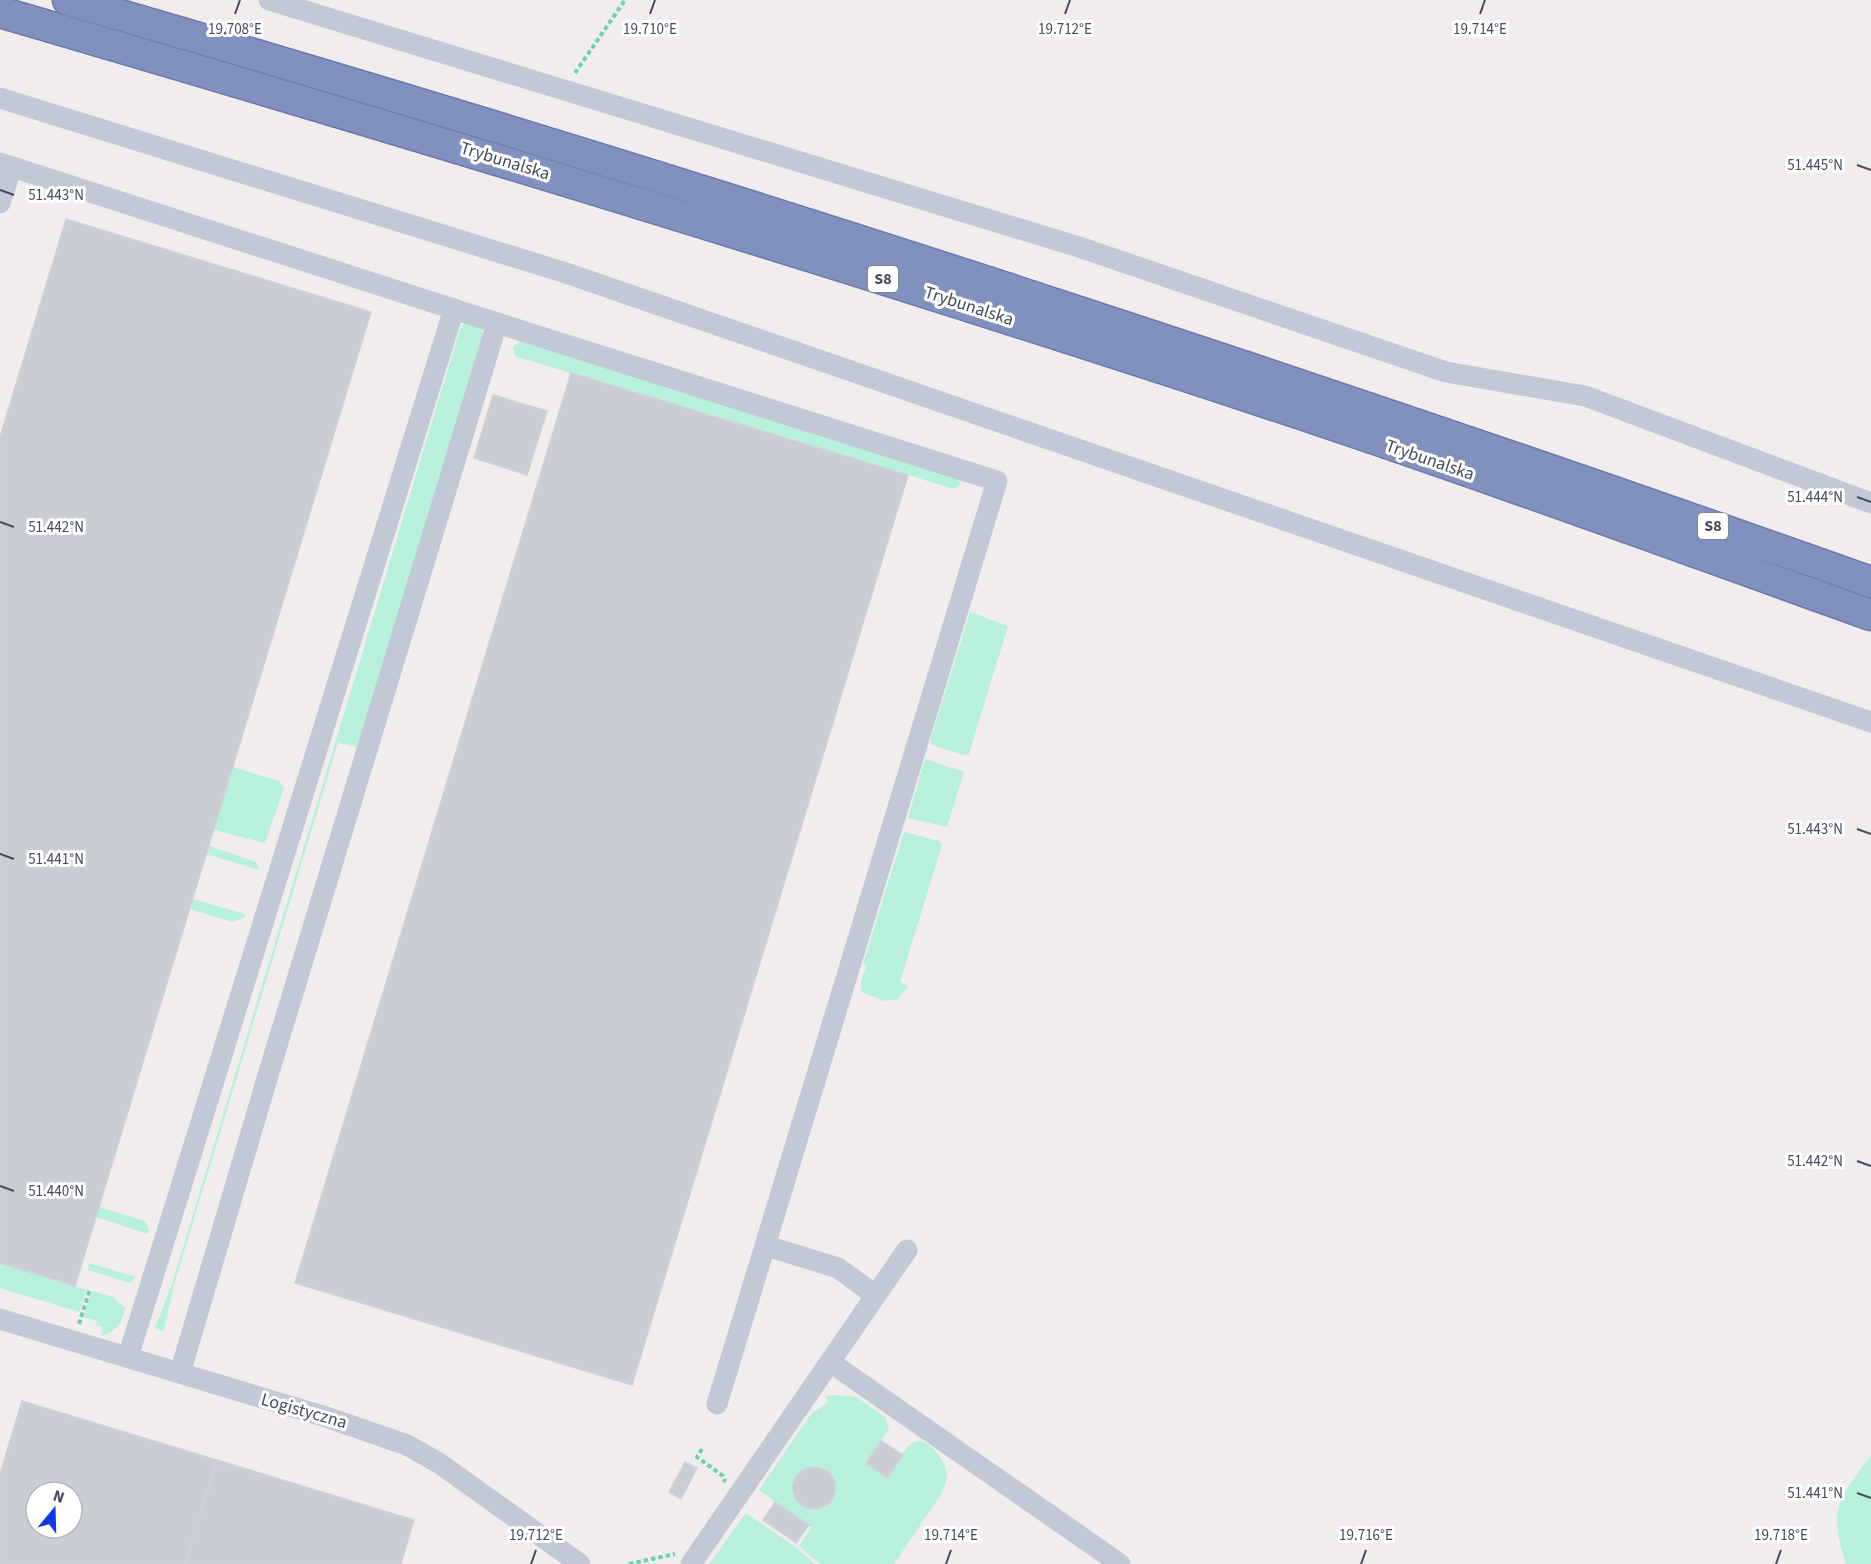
<svg xmlns="http://www.w3.org/2000/svg" width="1871" height="1564" font-family="'Source Sans 3',sans-serif">
  <style>
    .green { fill: #b7f1db }
    .building { fill: #cbcdd5; stroke: #d0d1d9; stroke-width: 1.5; fill-rule: evenodd }
    .lines { fill: none; stroke-linecap: round; stroke-linejoin: round }
    .highway-casing { stroke: #6c7bab; stroke-width: 33 }
    .path { stroke: #6dd1b7; stroke-width: 4; stroke-dasharray: 4.5 3; stroke-linecap: butt }
    .minor { stroke: #c2c8d5; stroke-width: 21 }
    .highway { stroke: #8191bf; stroke-width: 30 }
    .ticks { fill: none; stroke: #444b5b; stroke-width: 2 }
    .labels { text-anchor: middle; dominant-baseline: central; stroke-width: 6; stroke-linejoin: round; paint-order: stroke }
    .shield { fill: #fff; stroke: #7c818c; stroke-width: 1.5 }
    .shield-label { font-size: 16px; font-weight: bold; fill: #444b5b }
    .street-label { font-size: 18px; fill: #444b5b; stroke: #fff }
    .ticks-label { font-size: 15px; text-anchor: middle; fill: #444b5b; stroke: #fff; stroke-width: 6; stroke-linejoin: round; paint-order: stroke }
  </style>
  <rect width="100%" height="100%" fill="#f0edec"/>
  <!-- green -->
  <g class="green">
    <polygon points="466,322 482,329 483,334 358,747 338,743 174,1285 164,1330 160,1331 155,1328 172,1284 460,329"/>
    <polygon points="522,340 959,479 960,485 954,489 515,356 513,347"/>
    <polygon points="970,612 1008,626 969,754 964,755 932,745 930,741"/>
    <polygon points="925,759 964,772 947,827 908,818"/>
    <polygon points="233,767 279,781 284,788 265,843 214,830"/>
    <polygon points="904,832 939,841 942,845 900,982 908,986 898,999 883,1001 862,992 861,981 866,966 863,964"/>
    <polygon points="209,846 251,860 257,863 259,870 206,854"/>
    <polygon points="193,899 245,914 245,917 233,922 190,909"/>
    <polygon points="99,1207 145,1221 149,1229 148,1234 96,1217"/>
    <polygon points="0,1263 87,1290 79,1312 0,1288"/>
    <polygon points="89,1263 136,1277 130,1283 88,1270"/>
    <path d="M92,1291L113,1297L125,1308C122,1322 116,1333 101,1336L103,1327L96,1325L97,1321L86,1318L85,1312Z"/>
    <path d="M834,1395L857,1397L886,1418L889,1429L866,1463L887,1477C895,1468 902,1449 912,1443C926,1435 944,1458 946,1470C948,1478 945,1485 942,1493L894,1564H820L799,1546L811,1527L759,1490L811,1414L828,1402L826,1396Z"/>
    <path d="M1871,1456V1564H1846C1828,1510 1838,1498 1871,1456Z"/>
    <polygon points="746,1513 797,1548 815,1564 709,1564"/>
  </g>
  <!-- building -->
  <g class="building">
    <polygon points="66,219 371,312 75,1286 0,1263 0,437"/>
    <polygon points="571,373 908,475 632,1385 295,1283"/>
    <polygon points="493,395 547,411 527,475 474,458"/>
    <path d="M22,1401L217,1460L185,1564H0V1474ZM36,1492H72V1528H36Z"/>
    <polygon points="881,1441 903,1455 887,1478 866,1463"/>
    <polygon points="217,1460 414,1520 401,1564 185,1564"/>
    <polygon points="685,1462 697,1468 681,1499 669,1492"/>
    <circle cx="814" cy="1488" r="21"/>
    <polygon points="775,1502 809,1525 796,1543 763,1520"/>
  </g>
  <g class="lines">
    <!-- highway casing -->
    <g class="highway-casing">
      <g id="highway">
        <path d="M68,0C676,175 1275,371 1871,582"/>
        <path d="M0,12C424,136 846,264 1265,402C1468,469 1670,543 1871,615"/>
      </g>
    </g>
    <!-- path -->
    <g class="path">
      <polyline points="575,73 625,0"/>
      <polyline points="79,1324 90,1289"/>
      <polyline points="702,1449 697,1457 723,1476 725,1482"/>
      <polyline points="629,1564 675,1554"/>
    </g>
    <!-- minor -->
    <g class="minor">
      <polyline points="269,0 1079,247 1446,372 1585,396 1871,503"/>
      <polyline points="0,98 566,273 1871,722"/>
      <polyline points="0,163 497,323"/>
      <polyline points="0,203 12,167"/>
      <polyline points="767,1246 838,1268 875,1295"/>
      <polyline points="0,1319 326,1417 407,1445 439,1463 580,1564"/>
      <polyline points="128,1357 454,309"/>
      <polyline points="830,1362 1120,1564"/>
      <polyline points="180,1373 272,1062 497,323 997,481 717,1404"/>
      <polyline points="691,1564 907,1250"/>
    </g>
    <!-- highway -->
    <use href="#highway" class="highway"/>
  </g>
  <!-- ticks -->
  <path class="ticks" d="M235,14L240,0M650,14L655,0M1065,14L1070,0M1480,14L1485,0M1857,165L1871,170M0,190L14,195M1857,497L1871,502M0,522L14,527M1857,829L1871,834M0,854L14,859M1857,1161L1871,1166M0,1186L14,1191M1857,1493L1871,1498M531,1564L536,1550M946,1564L951,1550M1361,1564L1366,1550M1776,1564L1781,1550"/>
  <g class="labels">
    <!-- shield labels -->
    <g class="shield">
      <rect x="868" y="266" width="30" height="26" rx="4.5"/>
      <rect x="1698" y="513" width="30" height="26" rx="4.5"/>
    </g>
    <g class="shield-label">
      <text x="883" y="279">S8</text>
      <text x="1713" y="526">S8</text>
    </g>
    <!-- street labels -->
    <g class="street-label">
      <text transform="translate(505 161) rotate(17)">Trybunalska</text>
      <text transform="translate(969 306) rotate(18)">Trybunalska</text>
      <text transform="translate(1430 460) rotate(19)">Trybunalska</text>
      <text transform="translate(304 1411) rotate(16)">Logistyczna</text>
    </g>
  </g>
  <g class="ticks-label">
    <text x="235" y="34">19.708°E</text>
    <text x="650" y="34">19.710°E</text>
    <text x="1065" y="34">19.712°E</text>
    <text x="1480" y="34">19.714°E</text>
    <text x="1815" y="170">51.445°N</text>
    <text x="56" y="200">51.443°N</text>
    <text x="1815" y="502">51.444°N</text>
    <text x="56" y="532">51.442°N</text>
    <text x="1815" y="834">51.443°N</text>
    <text x="56" y="864">51.441°N</text>
    <text x="1815" y="1166">51.442°N</text>
    <text x="56" y="1196">51.440°N</text>
    <text x="1815" y="1498">51.441°N</text>
    <text x="536" y="1540">19.712°E</text>
    <text x="951" y="1540">19.714°E</text>
    <text x="1366" y="1540">19.716°E</text>
    <text x="1781" y="1540">19.718°E</text>
  </g>
  <!-- north arrow -->
  <g transform="translate(54 1510) rotate(19)"><circle r="28" fill="#ffffff" stroke="#b4b7bd" stroke-width="1.5"/>
  <path d="M0-4.5L10 22L0 15L-10 22Z" fill="#0d3ae9"/>
  <text y="-9" font-size="16" font-weight="bold" text-anchor="middle" fill="#444b5b">N</text>
  </g>
</svg>
